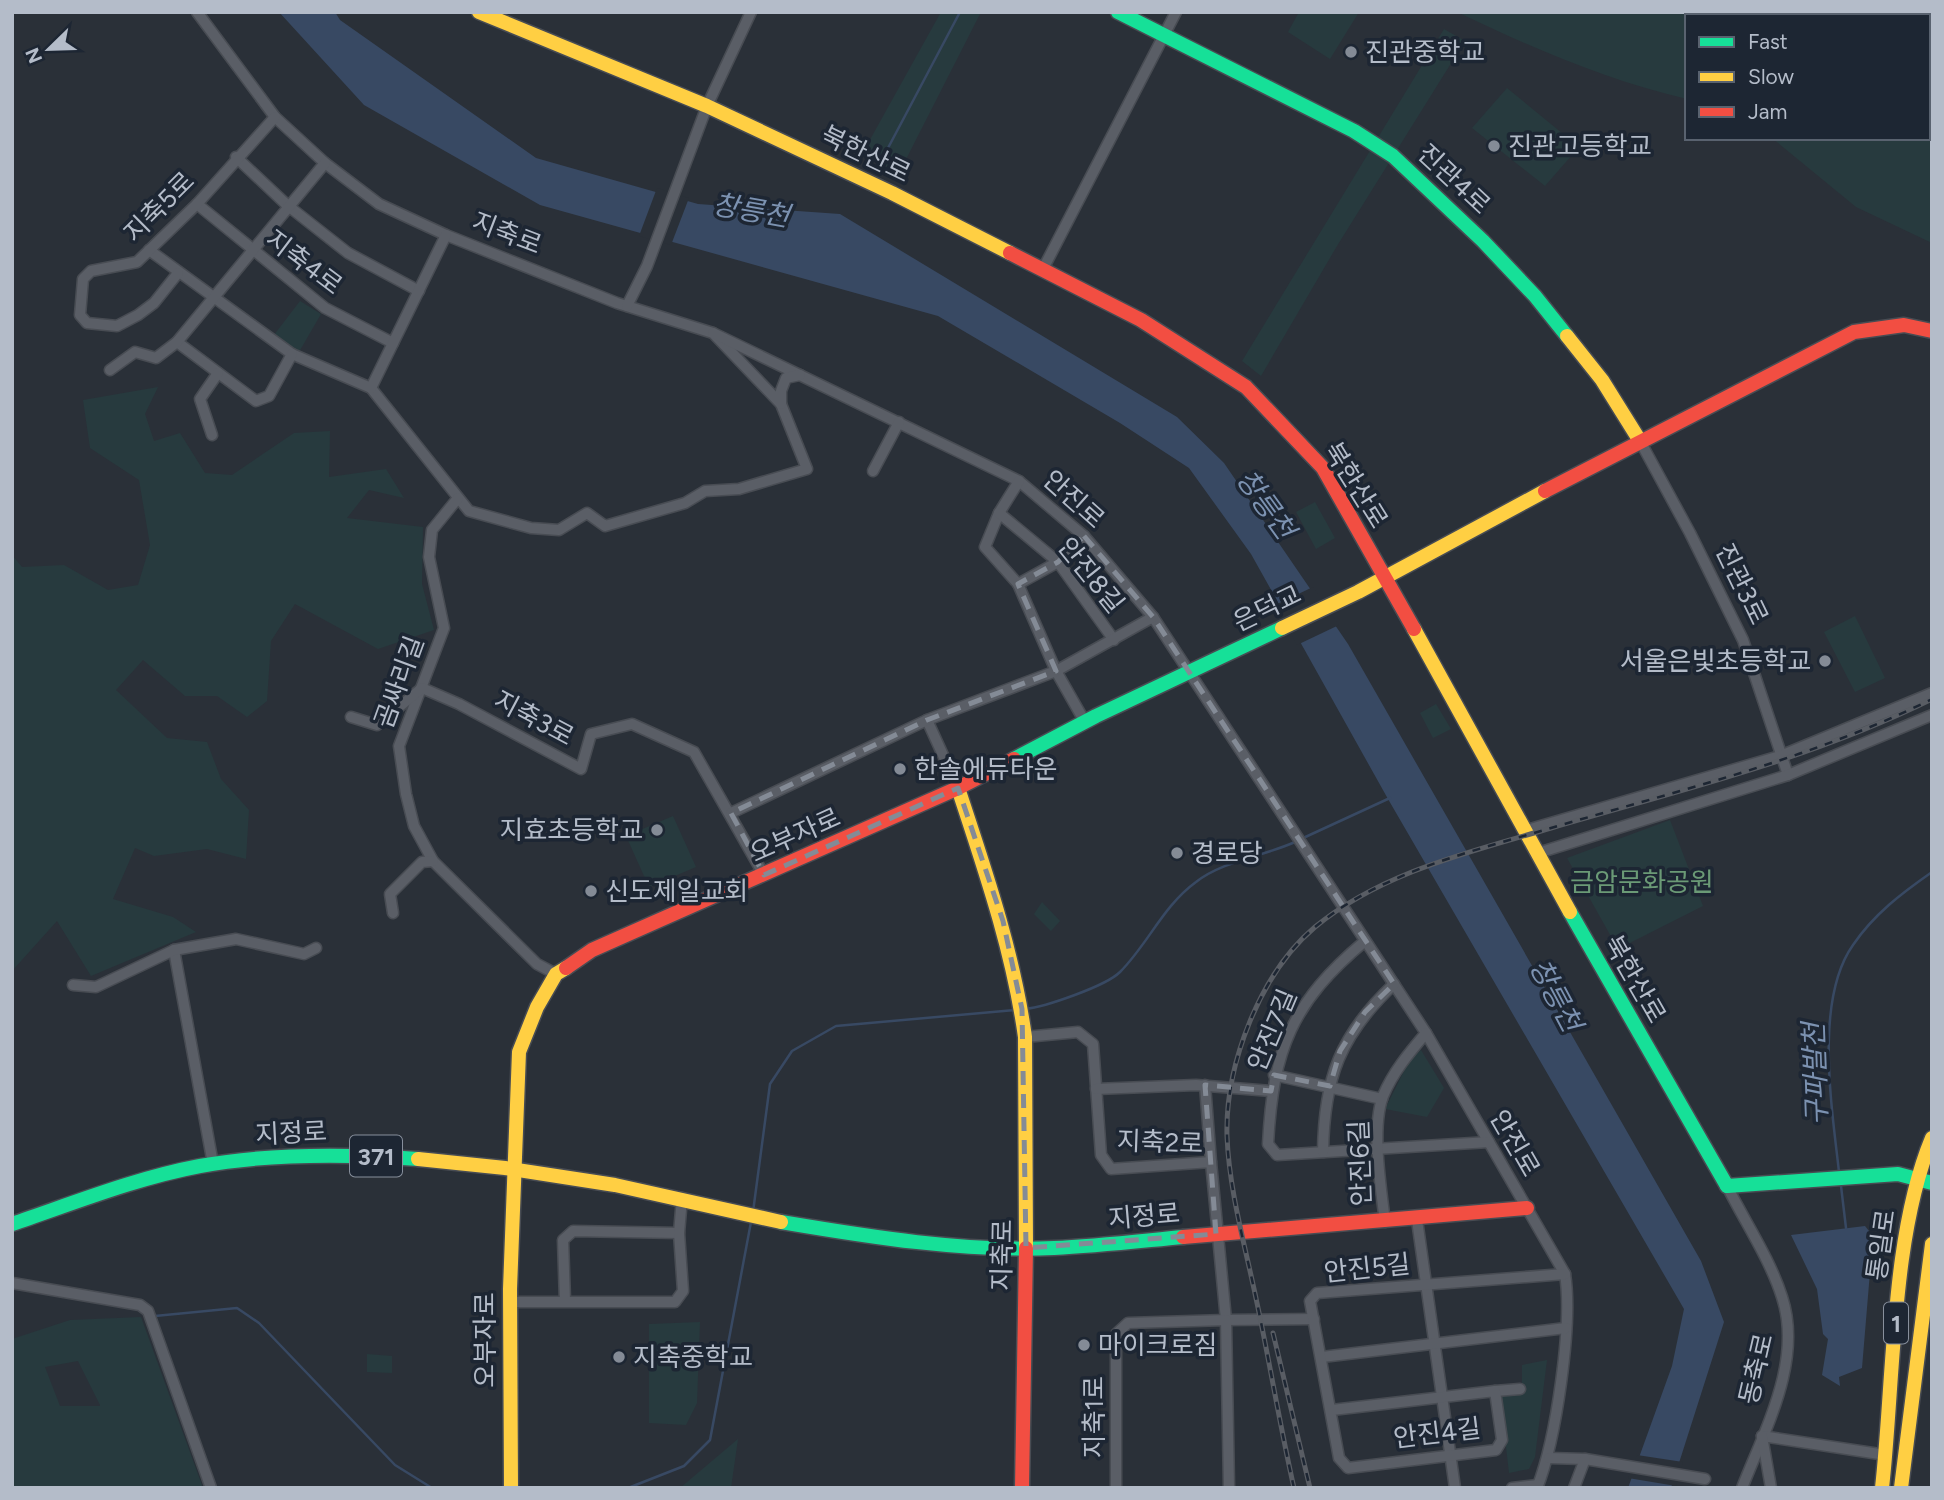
<svg xmlns="http://www.w3.org/2000/svg" width="1944" height="1500" font-family="Figtree,'Noto Sans KR',sans-serif">
  <style>
    .green { fill: #273a3e; fill-rule: evenodd }
    .water { fill: #384963 }
    .pier { fill: #2a3038 }
    .lines { fill: none; stroke-linecap: round; stroke-linejoin: round }
    .stream { stroke: #384963; stroke-width: 2.5 }
    .street-casing { stroke: #484c53; stroke-width: 13 }
    .fast-casing { stroke: #484c53; stroke-width: 17 }
    .slow-casing { stroke: #484c53; stroke-width: 17 }
    .jam-casing { stroke: #484c53; stroke-width: 17 }
    .street { stroke: #5a5e66; stroke-width: 10 }
    .fast { stroke: #16e098; stroke-width: 14 }
    .slow { stroke: #ffcf43; stroke-width: 14 }
    .jam { stroke: #f24e42; stroke-width: 14 }
    .rail-casing { stroke: #595d64; stroke-width: 5 }
    .rail { stroke: #1d2633; stroke-width: 2.5; stroke-dasharray: 8; stroke-linecap: butt }
    .marked { fill: none; stroke: #848b96; stroke-width: 5; stroke-dasharray: 14 9; stroke-linejoin: round }
    .poi-dot { fill: #848b96; stroke: #1d2633; stroke-width: 2.5 }
    .labels { text-anchor: middle; dominant-baseline: central; stroke-width: 7; stroke-linejoin: round; paint-order: stroke }
    .shield { fill: #1d2633; stroke: #878f9c; stroke-width: 2 }
    .shield-label { font-size: 24px; font-weight: bold; fill: #b4bcc9 }
    .poi-label { font-size: 26px; fill: #b4bcc9; stroke: #1d2633; text-anchor: start }
    .street-label { font-size: 26px; fill: #b4bcc9; stroke: #1d2633 }
    .park-label { font-size: 26px; fill: #6b9a76; stroke: #1d2633 }
    .water-label { font-size: 28px; font-style: italic; fill: #7c92b1; stroke: #1d2633 }
  </style>
  <rect width="100%" height="100%" fill="#2a3038"/>
  <!-- green -->
  <g class="green">
    <polygon points="941,12 981,12 899,173 862,154"/>
    <polygon points="1299,12 1359,12 1330,59 1288,32"/>
    <path d="M1457,12H1932V243L1856,207L1772,138H1928V16H1687V99C1608,81 1530,47 1457,12Z"/>
    <polygon points="1444,29 1465,41 1337,246 1261,376 1242,361"/>
    <polygon points="1507,88 1579,147 1545,186 1472,128"/>
    <polygon points="300,301 321,314 299,352 274,335"/>
    <polygon points="158,387 145,414 154,441 180,433 205,473 232,475 294,433 330,431 329,477 386,469 404,498 369,490 347,518 423,527 422,584 434,630 378,649 295,604 271,641 267,701 247,717 217,696 185,696 143,660 116,690 167,738 207,742 221,779 249,810 246,859 207,849 154,856 135,848 113,899 173,917 196,932 91,976 57,921 12,971 12,555 22,567 64,565 108,590 138,585 150,545 139,480 90,448 83,400"/>
    <polygon points="1315,502 1335,538 1316,549 1296,512"/>
    <polygon points="1855,616 1885,678 1855,692 1824,632"/>
    <polygon points="1436,704 1451,729 1433,738 1420,713"/>
    <polygon points="673,816 696,867 649,887 626,836"/>
    <polygon points="1670,820 1703,906 1618,949 1567,858"/>
    <polygon points="1042,902 1060,921 1051,931 1034,914"/>
    <polygon points="1421,1050 1444,1088 1427,1117 1385,1109 1409,1061"/>
    <path d="M141,1317L203,1488H12V1339L70,1320ZM78,1361L100,1405V1406H60L45,1367Z"/>
    <polygon points="700,1322 697,1403 686,1425 649,1423 649,1324"/>
    <polygon points="367,1354 392,1356 392,1373 367,1372"/>
    <polygon points="1547,1360 1535,1457 1529,1469 1509,1473 1500,1395 1522,1392 1522,1365"/>
    <polygon points="738,1439 731,1488 680,1488"/>
  </g>
  <!-- water -->
  <g class="water">
    <polygon points="279,12 335,12 340,20 536,158 698,204 840,214 1177,417 1224,463 1348,644 1701,1261 1724,1322 1671,1488 1628,1488 1672,1366 1684,1309 1388,799 1251,554 1189,468 1120,423 938,316 540,205 364,105"/>
    <polygon points="1865,1226 1873,1236 1862,1368 1839,1377 1840,1386 1822,1375 1828,1339 1823,1334 1817,1289 1791,1235"/>
  </g>
  <!-- pier -->
  <g class="pier">
    <polygon points="657,188 689,198 671,245 639,236"/>
    <polygon points="1313,587 1339,625 1297,645 1275,605"/>
    <polygon points="1637,1455 1683,1462 1676,1486 1628,1478"/>
  </g>
  <g class="lines">
    <!-- stream -->
    <g class="stream">
      <polyline points="888,148 960,12"/>
      <polyline points="1301,839 1390,798"/>
      <path d="M1025,1009C1045,1007 1106,986 1120,972C1148,944 1163,906 1196,882C1223,861 1264,856 1295,842"/>
      <path d="M1839,1172C1832,1108 1814,1000 1853,945C1874,914 1902,893 1932,872"/>
      <polyline points="1841,1186 1846,1228"/>
      <polyline points="753,1212 770,1084 792,1051 836,1026 1015,1010"/>
      <polyline points="155,1316 237,1308 259,1323 395,1465 432,1488"/>
      <polyline points="628,1488 684,1466 710,1440 751,1222"/>
    </g>
    <!-- street casing -->
    <g class="street-casing">
      <g id="street">
        <polyline points="197,12 275,117 325,163 379,204 446,235 617,303 713,333 781,404 807,469 739,489 705,491 685,503 605,526 587,513 559,530 531,528 469,511 371,388"/>
        <polyline points="236,157 287,205 348,253 419,291"/>
        <polyline points="197,204 325,308 393,343"/>
        <polyline points="149,250 292,354 371,388 446,235"/>
        <polyline points="1043,269 1176,12"/>
        <polyline points="178,273 154,303 138,315 117,326 87,323 80,315 83,279 91,271 137,262 197,204 275,117"/>
        <polyline points="627,306 647,266 707,106 751,12"/>
        <path d="M713,333L1019,481L1084,536L1153,617L1426,1033L1565,1274C1573,1324 1556,1440 1537,1488"/>
        <polyline points="177,342 256,401 269,396 292,354"/>
        <polyline points="110,370 135,352 156,358 177,342 325,163"/>
        <polyline points="781,404 781,391 786,378 800,375"/>
        <polyline points="212,435 200,399 218,373"/>
        <polyline points="1640,441 1690,533 1743,640 1788,775"/>
        <polyline points="873,471 899,422"/>
        <polyline points="1019,481 999,513 985,547 1018,584 1056,671 1085,722"/>
        <polyline points="458,498 432,530 429,557 444,628 399,746 406,794 414,826 433,861 537,964 556,974"/>
        <polyline points="999,513 1058,562 1114,640"/>
        <polyline points="1018,584 1058,562 1084,536"/>
        <polyline points="351,717 377,725 422,688 459,704 581,769 591,734 632,724 694,752 764,875"/>
        <polyline points="927,720 958,788"/>
        <polyline points="731,813 927,720 1056,671 1153,617"/>
        <polyline points="1527,830 1780,756 1932,693"/>
        <polyline points="1538,853 1788,775 1932,715"/>
        <polyline points="393,913 390,894 422,862 433,861"/>
        <path d="M1365,941C1292,1002 1273,1049 1268,1144L1277,1155L1489,1142"/>
        <polyline points="174,950 213,1164"/>
        <polyline points="73,985 96,987 174,950 236,939 304,954 316,948"/>
        <polyline points="1025,1037 1078,1032 1093,1044 1101,1155 1111,1169 1211,1162 1226,1320 1314,1319"/>
        <polyline points="1274,1075 1382,1099"/>
        <polyline points="1205,1085 1211,1162"/>
        <polyline points="1096,1089 1196,1085 1271,1091"/>
        <path d="M1323,1152C1324,1078 1340,1035 1394,984"/>
        <path d="M1727,1186C1745,1222 1770,1259 1782,1297C1803,1361 1765,1429 1742,1488"/>
        <polyline points="1417,1220 1455,1488"/>
        <path d="M1385,1222C1381,1188 1371,1128 1383,1096C1393,1072 1409,1053 1426,1033"/>
        <polyline points="12,1283 140,1305 148,1311 211,1488"/>
        <polyline points="565,1301 563,1240 573,1231 679,1233"/>
        <polyline points="510,1302 675,1302 683,1291 679,1233 682,1198"/>
        <polyline points="1322,1357 1566,1328"/>
        <polyline points="1495,1391 1520,1389"/>
        <polyline points="1332,1410 1495,1391 1502,1440 1496,1450 1348,1468 1339,1458 1310,1301 1317,1293 1565,1274"/>
        <polyline points="1762,1436 1886,1455"/>
        <polyline points="1762,1436 1771,1488"/>
        <polyline points="1549,1458 1585,1459 1705,1479"/>
        <polyline points="1116,1488 1116,1334 1128,1323 1226,1320 1229,1488"/>
        <polyline points="1512,1488 1538,1485"/>
        <polyline points="1574,1488 1585,1459"/>
      </g>
    </g>
    <!-- fast casing -->
    <g class="fast-casing">
      <g id="fast">
        <polyline points="1118,12 1354,131 1393,156 1483,241 1535,296 1567,336"/>
        <polyline points="1014,759 1096,716 1282,628"/>
        <polyline points="1570,912 1727,1186"/>
        <polyline points="1727,1186 1898,1174 1932,1183"/>
        <path d="M781,1222C870,1237 964,1252 1054,1248C1097,1246 1140,1241 1183,1237"/>
        <path d="M12,1224C74,1203 136,1178 200,1166C271,1153 346,1154 418,1159"/>
      </g>
    </g>
    <!-- slow casing -->
    <g class="slow-casing">
      <g id="slow">
        <polyline points="479,12 707,106 892,193 1010,253"/>
        <polyline points="1567,336 1602,380 1640,441"/>
        <polyline points="1282,628 1358,592 1545,491"/>
        <polyline points="1414,629 1570,912"/>
        <path d="M958,788C985,870 1013,951 1025,1037L1026,1248"/>
        <polyline points="418,1159 505,1168 615,1185 781,1222"/>
        <polyline points="511,1488 510,1289 519,1052 537,1007 556,974 566,968"/>
        <path d="M1882,1488C1894,1381 1891,1236 1932,1138"/>
        <polyline points="1901,1488 1932,1244"/>
      </g>
    </g>
    <!-- jam casing -->
    <g class="jam-casing">
      <g id="jam">
        <polyline points="1010,253 1141,320 1246,387 1323,468 1414,629"/>
        <polyline points="1545,491 1854,332 1904,325 1932,331"/>
        <polyline points="566,968 592,950 958,788 1014,759"/>
        <polyline points="1183,1237 1527,1208"/>
        <polyline points="1022,1488 1026,1248"/>
      </g>
    </g>
    <!-- street -->
    <use href="#street" class="street"/>
    <!-- fast -->
    <use href="#fast" class="fast"/>
    <!-- slow -->
    <use href="#slow" class="slow"/>
    <!-- jam -->
    <use href="#jam" class="jam"/>
    <!-- rail casing -->
    <g class="rail-casing">
      <g id="rail">
        <polyline points="1273,1333 1310,1488"/>
        <path d="M1294,1488C1280,1426 1270,1364 1257,1303C1246,1249 1229,1191 1227,1136C1225,1065 1260,973 1315,927C1382,872 1470,852 1551,828C1680,790 1811,759 1932,699"/>
      </g>
    </g>
    <!-- rail -->
    <use href="#rail" class="rail"/>
  </g>
  <!-- marked area -->
  <path class="marked" d="M1084,536L1153,617L1394,984L1365,1012L1340,1051L1330,1086L1274,1075L1271,1091L1205,1085L1216,1234L1026,1248L1022,1009L1003,921L958,788L764,875L731,813L927,720L1056,671L1018,584L1058,562Z"/>
  <!-- markers -->
  <g class="poi-dot">
    <circle cx="1351" cy="52" r="7"/>
    <circle cx="1494" cy="146" r="7"/>
    <circle cx="1825" cy="661" r="7"/>
    <circle cx="900" cy="769" r="7"/>
    <circle cx="657" cy="830" r="7"/>
    <circle cx="1177" cy="853" r="7"/>
    <circle cx="591" cy="891" r="7"/>
    <circle cx="1084" cy="1345" r="7"/>
    <circle cx="619" cy="1357" r="7"/>
  </g>
  <g class="labels">
    <!-- shield labels -->
    <g class="shield">
      <rect x="350" y="1135.5" width="52" height="41" rx="5"/>
      <rect x="1884" y="1302.5" width="24" height="41" rx="5"/>
    </g>
    <g class="shield-label">
      <text x="376" y="1156">371</text>
      <text x="1896" y="1323">1</text>
    </g>
    <!-- poi labels -->
    <g class="poi-label">
      <text x="1365" y="52">진관중학교</text>
      <text x="1508" y="146">진관고등학교</text>
      <text x="1811" y="661" text-anchor="end">서울은빛초등학교</text>
      <text x="914" y="769">한솔에듀타운</text>
      <text x="643" y="830" text-anchor="end">지효초등학교</text>
      <text x="1191" y="853">경로당</text>
      <text x="605" y="891">신도제일교회</text>
      <text x="1098" y="1345">마이크로짐</text>
      <text x="633" y="1357">지축중학교</text>
    </g>
    <!-- street labels -->
    <g class="street-label">
      <text transform="translate(866 154) rotate(26)">북한산로</text>
      <text transform="translate(1454 179) rotate(43)">진관4로</text>
      <text transform="translate(159 207) rotate(-45)">지축5로</text>
      <text transform="translate(507 233) rotate(21)">지축로</text>
      <text transform="translate(304 262) rotate(37)">지축4로</text>
      <text transform="translate(1356 485) rotate(58)">북한산로</text>
      <text transform="translate(1074 499) rotate(42)">안진로</text>
      <text transform="translate(1091 575) rotate(51)">안진8길</text>
      <text transform="translate(1742 584) rotate(64)">진관3로</text>
      <text transform="translate(1267 608) rotate(-26)">은덕교</text>
      <text transform="translate(399 682) rotate(-70)">곰싸리길</text>
      <text transform="translate(534 718) rotate(28)">지축3로</text>
      <text transform="translate(795 835) rotate(-24)">오부자로</text>
      <text transform="translate(1635 979) rotate(60)">북한산로</text>
      <text transform="translate(1272 1030) rotate(-67)">안진7길</text>
      <text transform="translate(291 1133) rotate(-3)">지정로</text>
      <text transform="translate(1160 1142) rotate(2)">지축2로</text>
      <text transform="translate(1515 1143) rotate(60)">안진로</text>
      <text transform="translate(1360 1163) rotate(-92)">안진6길</text>
      <text transform="translate(1144 1216) rotate(-5)">지정로</text>
      <text transform="translate(1881 1245) rotate(-82)">통일로</text>
      <text transform="translate(1002 1255) rotate(-89)">지축로</text>
      <text transform="translate(1367 1268) rotate(-6)">안진5길</text>
      <text transform="translate(485 1340) rotate(-90)">오부자로</text>
      <text transform="translate(1756 1369) rotate(-77)">동축로</text>
      <text transform="translate(1094 1417) rotate(-90)">지축1로</text>
      <text transform="translate(1437 1433) rotate(-7)">안진4길</text>
    </g>
    <!-- park labels -->
    <g class="park-label">
      <text x="1642" y="882">금암문화공원</text>
    </g>
    <!-- water labels -->
    <g class="water-label">
      <text transform="translate(751 210) rotate(10)">창릉천</text>
      <text transform="translate(1266 504) rotate(54)">창릉천</text>
      <text transform="translate(1556 995) rotate(62)">창릉천</text>
      <text transform="translate(1815 1074) rotate(-92)">구파발천</text>
    </g>
  </g>
  <!-- border -->
  <rect width="1944" height="1500" fill="none" stroke="#b4bcc9" stroke-width="28"/>
  <!-- legend -->
  <rect x="1685" y="14" width="245" height="126" fill="#1d2633" stroke="#59626f" stroke-width="2"/>
  <rect x="1699" y="37" width="35" height="10" fill="#16e098" stroke="#59626f" stroke-width="2"/>
  <text x="1748" y="49" font-size="21" fill="#b4bcc9">Fast</text>
  <rect x="1699" y="72" width="35" height="10" fill="#ffcf43" stroke="#59626f" stroke-width="2"/>
  <text x="1748" y="84" font-size="21" fill="#b4bcc9">Slow</text>
  <rect x="1699" y="107" width="35" height="10" fill="#f24e42" stroke="#59626f" stroke-width="2"/>
  <text x="1748" y="119" font-size="21" fill="#b4bcc9">Jam</text>
  <!-- north arrow -->
  <g transform="translate(49 49) rotate(247)" stroke="#1d2633" stroke-width="5" paint-order="stroke">
  <path d="M0-5L12 26L0 18L-12 26Z" fill="#b4bcc9"/>
  <text y="-10" font-size="19" font-weight="bold" text-anchor="middle" fill="#b4bcc9">N</text>
  </g>
</svg>
